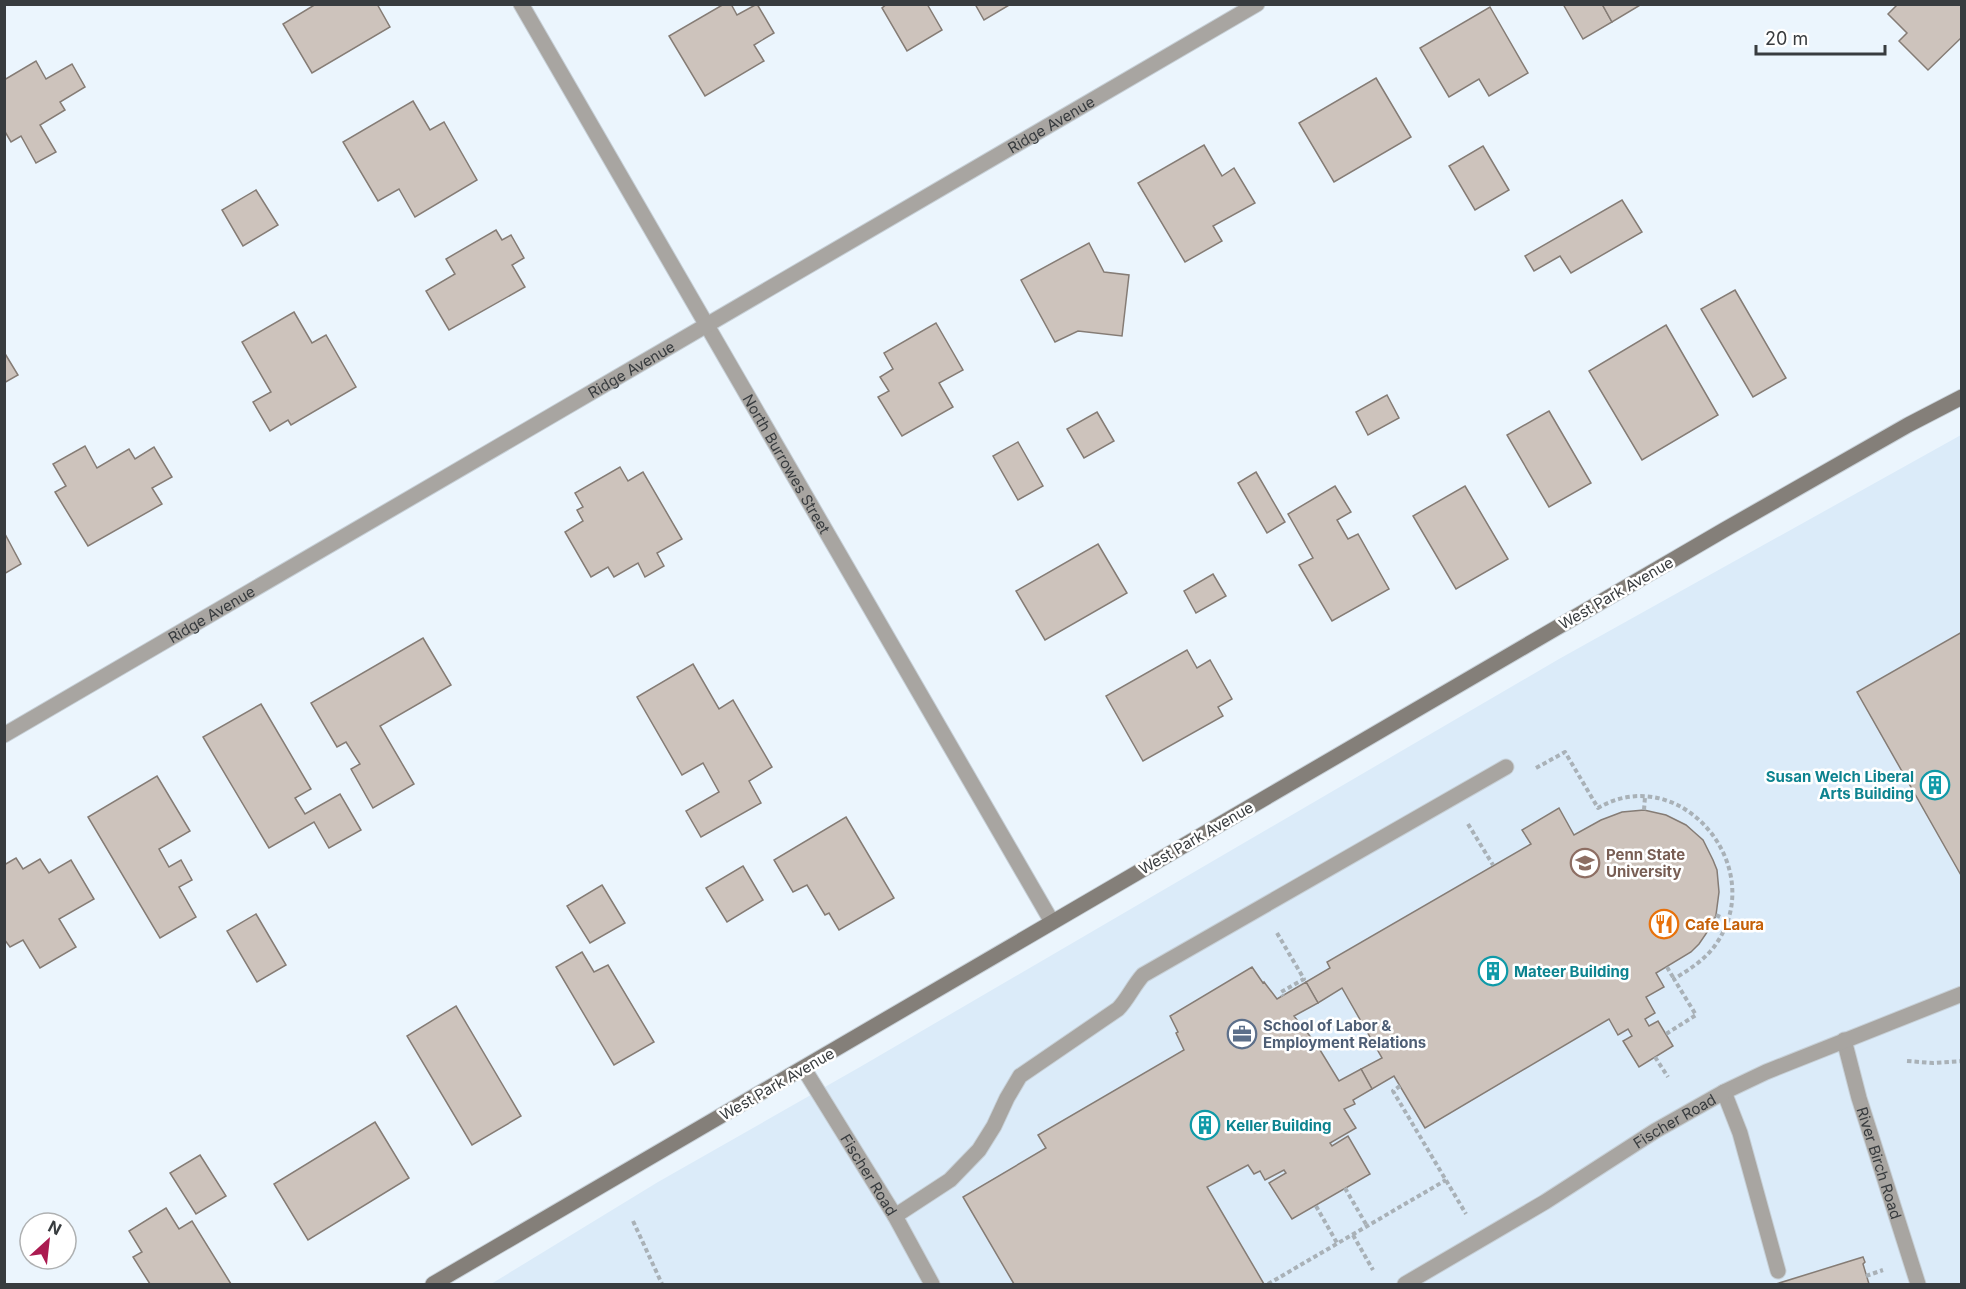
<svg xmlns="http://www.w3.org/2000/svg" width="1966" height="1289" font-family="Inter,sans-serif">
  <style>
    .built { fill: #dbebf9 }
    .building { fill: #cdc3bc; stroke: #857c75; stroke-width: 1.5 }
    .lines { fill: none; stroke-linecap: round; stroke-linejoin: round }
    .service-casing { stroke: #c7d0d7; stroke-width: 17 }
    .minor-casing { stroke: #c7d0d7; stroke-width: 17 }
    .secondary-casing { stroke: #c7d0d7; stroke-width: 17 }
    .path { stroke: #a9b1b7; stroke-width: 4; stroke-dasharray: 4.5 3; stroke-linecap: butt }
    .service { stroke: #a8a5a1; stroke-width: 15 }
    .minor { stroke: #a8a5a1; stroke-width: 15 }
    .secondary { stroke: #847f79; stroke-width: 15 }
    .labels { text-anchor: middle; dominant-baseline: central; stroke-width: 5; stroke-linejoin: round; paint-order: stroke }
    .street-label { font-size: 15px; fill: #383c3f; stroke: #fff }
    .culture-label { font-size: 15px; font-weight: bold; fill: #0d838f; stroke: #fff; text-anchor: start }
    .education-label { font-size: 15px; font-weight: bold; fill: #785e54; stroke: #fff; text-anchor: start }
    .food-label { font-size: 15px; font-weight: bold; fill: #c56008; stroke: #fff; text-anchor: start }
    .service-label { font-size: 15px; font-weight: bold; fill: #4e5e75; stroke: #fff; text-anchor: start }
  </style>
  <rect width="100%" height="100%" fill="#ebf5fd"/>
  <!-- built -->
  <polygon class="built" points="1961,435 1961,1284 491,1284 658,1182 860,1067 1559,659"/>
  <!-- building -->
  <g class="building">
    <polygon points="316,4 377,4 390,27 312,73 283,24"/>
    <polygon points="724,4 731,4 737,15 757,4 774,33 754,45 764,61 705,96 669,36"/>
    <polygon points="887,4 927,4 942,30 907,51 882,8"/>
    <polygon points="975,4 1011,4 984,20"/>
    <polygon points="1563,4 1602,4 1612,22 1583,39"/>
    <polygon points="1602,4 1642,4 1612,22"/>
    <polygon points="1898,4 1962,4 1962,37 1928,70 1899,41 1907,33 1888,14"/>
    <polygon points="1490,7 1528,73 1489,96 1479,79 1449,97 1420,48"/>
    <polygon points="36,61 46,79 72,64 85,87 60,102 65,110 40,125 56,152 36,163 21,136 11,142 4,130 4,80"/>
    <polygon points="1376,78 1411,137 1334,182 1299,123"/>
    <polygon points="413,101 430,130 444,122 477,180 415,217 399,189 378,201 343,142"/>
    <polygon points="1204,145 1222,176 1234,168 1255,203 1213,226 1222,241 1185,262 1138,183"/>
    <polygon points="1483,146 1509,190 1475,210 1449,166"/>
    <polygon points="256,190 278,225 243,246 222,210"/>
    <polygon points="1622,200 1642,232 1571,273 1560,256 1534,271 1525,256"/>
    <polygon points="496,230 502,240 511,235 524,258 512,265 525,287 449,330 426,291 455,274 446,259"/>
    <polygon points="1089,243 1104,272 1129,275 1122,336 1078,331 1055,342 1021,280"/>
    <polygon points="1735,290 1786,378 1753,397 1701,309"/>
    <polygon points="294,312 312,343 326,335 356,387 291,425 288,420 270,431 253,402 271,392 242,342"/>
    <polygon points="936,323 963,370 939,383 953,407 902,436 878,397 889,391 880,377 893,369 884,353"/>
    <polygon points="1666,325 1718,415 1642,460 1589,371"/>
    <polygon points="4,352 18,375 4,383"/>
    <polygon points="1387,395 1399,418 1368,435 1356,412"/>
    <polygon points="1549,411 1591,483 1549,507 1507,435"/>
    <polygon points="1097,412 1114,441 1084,458 1067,429"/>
    <polygon points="1018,442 1043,486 1018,500 993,456"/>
    <polygon points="85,446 97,468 129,449 135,459 154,447 172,477 152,488 162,504 88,546 55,492 66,486 53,464"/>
    <polygon points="620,467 628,481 643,472 682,539 657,553 664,566 645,577 638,563 614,577 608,567 591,577 565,532 583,521 577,510 583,507 575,493"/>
    <polygon points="1256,472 1285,522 1267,533 1238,483"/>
    <polygon points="1335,486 1351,512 1337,520 1348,539 1358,534 1389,589 1332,621 1299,565 1313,558 1288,514"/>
    <polygon points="1465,486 1508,559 1456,589 1413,516"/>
    <polygon points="5,534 21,564 4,574 4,534"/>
    <polygon points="1098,544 1127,593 1045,640 1016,591"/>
    <polygon points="1213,574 1226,596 1196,613 1184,591"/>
    <polygon points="1962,632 1962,877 1857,692"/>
    <polygon points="423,638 451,685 380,726 414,784 373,808 351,769 360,764 346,742 337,747 311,703"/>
    <polygon points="1187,650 1197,668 1210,660 1232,699 1218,707 1223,716 1143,761 1106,696"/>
    <polygon points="693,664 719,709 733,700 772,767 749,781 761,803 701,837 686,811 719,792 703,763 682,775 637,697"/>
    <polygon points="261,704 311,789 295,798 305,814 340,794 361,830 329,848 314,822 269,848 203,737"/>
    <polygon points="157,776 190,831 159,849 169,867 181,860 192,880 179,887 196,917 160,938 88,817"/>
    <polygon points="1559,808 1574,835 1601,820 1622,812 1644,810 1666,815 1686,825 1694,832 1703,840 1713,860 1717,870 1719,892 1716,915 1712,925 1699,944 1691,952 1656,973 1664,987 1646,997 1655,1013 1645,1019 1649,1026 1658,1021 1673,1046 1639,1067 1623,1041 1632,1036 1628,1029 1618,1035 1609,1019 1425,1128 1394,1076 1372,1089 1361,1069 1382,1058 1342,988 1318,1003 1306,982 1330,968 1327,962 1531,844 1522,830"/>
    <polygon points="846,817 894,898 839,930 829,913 825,915 807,885 793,892 774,860"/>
    <polygon points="16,858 23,869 40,859 49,873 71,860 94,899 59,919 76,947 40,968 23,940 10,947 4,939 4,865"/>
    <polygon points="743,866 763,900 727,922 706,888"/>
    <polygon points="602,885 625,923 590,943 567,906"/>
    <polygon points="256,914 286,965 257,982 227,931"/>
    <polygon points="582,952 594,972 608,965 654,1042 614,1065 556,967"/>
    <polygon points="1252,967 1263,983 1264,982 1277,999 1306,982 1318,1003 1294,1016 1317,1045 1339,1081 1361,1069 1372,1089 1353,1100 1355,1104 1344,1109 1356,1128 1330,1143 1332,1146 1348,1136 1370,1174 1292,1219 1269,1183 1286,1173 1284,1170 1265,1180 1260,1171 1254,1174 1248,1165 1207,1187 1264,1284 1014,1284 963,1197 1046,1148 1038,1135 1184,1050 1176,1033 1178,1032 1170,1016"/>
    <polygon points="456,1006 521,1116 472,1145 407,1036"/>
    <polygon points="375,1122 409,1178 308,1240 274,1184"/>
    <polygon points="200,1155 226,1196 196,1214 170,1173"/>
    <polygon points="166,1208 179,1229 192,1221 231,1284 150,1284 133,1257 142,1252 129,1231"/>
    <polygon points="1863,1257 1865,1262 1863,1264 1869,1284 1776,1284"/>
  </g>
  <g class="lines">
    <!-- service casing -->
    <g class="service-casing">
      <g id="service">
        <path id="s1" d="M1844,1040L1859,1098L1918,1284"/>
        <polyline points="1724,1092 1740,1133 1778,1271"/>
        <path d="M895,1216L950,1180L979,1150L994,1126L1007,1098L1020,1076L1118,1009C1128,999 1133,986 1143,975L1506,767"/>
      </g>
    </g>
    <!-- minor casing -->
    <g class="minor-casing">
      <g id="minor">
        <path id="s2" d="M521,4L1052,922"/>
        <path id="s3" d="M4,735L1257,4"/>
        <path id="s4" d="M804,1069L895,1216L932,1284"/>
        <path id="s5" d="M1405,1284L1545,1202L1655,1131L1724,1092L1766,1072L1962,994"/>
      </g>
    </g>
    <!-- secondary casing -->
    <g class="secondary-casing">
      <polyline id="secondary" points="433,1284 1724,530 1908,425 1962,397"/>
    </g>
    <!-- path -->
    <g class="path">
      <path d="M1536,768L1565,752L1598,808C1680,760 1770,867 1716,944C1706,959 1690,969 1674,979L1696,1015L1666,1034"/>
      <polyline points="1644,810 1645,797"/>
      <polyline points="1468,824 1493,865"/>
      <polyline points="1716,915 1729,921"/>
      <polyline points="1277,933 1304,979 1281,992 1283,996"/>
      <polyline points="1667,967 1674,979"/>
      <polyline points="1655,1057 1668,1077"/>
      <polyline points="1907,1061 1933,1063 1962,1061"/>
      <polyline points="1400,1086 1393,1091 1466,1214"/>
      <polyline points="1345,1188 1367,1226"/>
      <polyline points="1316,1206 1337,1243"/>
      <polyline points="633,1221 662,1284"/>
      <polyline points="1353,1235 1373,1270"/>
      <polyline points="1866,1276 1883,1270"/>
      <polyline points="1268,1284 1446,1180"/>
    </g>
    <!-- service -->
    <use href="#service" class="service"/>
    <!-- minor -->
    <use href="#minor" class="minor"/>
    <!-- secondary -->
    <use href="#secondary" class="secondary"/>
  </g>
  <!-- icons -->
  <defs>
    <g id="building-ring" transform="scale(1.5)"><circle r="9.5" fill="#fff" stroke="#0f9aa8" stroke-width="1.5"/><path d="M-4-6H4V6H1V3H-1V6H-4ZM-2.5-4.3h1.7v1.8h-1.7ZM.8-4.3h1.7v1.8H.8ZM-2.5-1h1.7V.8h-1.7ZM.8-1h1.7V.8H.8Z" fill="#0f9aa8"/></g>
    <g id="university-ring" transform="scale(1.5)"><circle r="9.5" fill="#fff" stroke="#8d6e63" stroke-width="1.5"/><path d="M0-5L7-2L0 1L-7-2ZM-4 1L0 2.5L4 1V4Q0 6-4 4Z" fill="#8d6e63"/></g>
    <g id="restaurant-ring" transform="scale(1.5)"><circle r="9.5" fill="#fff" stroke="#e8710a" stroke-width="1.5"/><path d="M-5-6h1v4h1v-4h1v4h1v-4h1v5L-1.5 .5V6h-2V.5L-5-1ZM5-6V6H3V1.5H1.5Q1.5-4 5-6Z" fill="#e8710a"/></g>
    <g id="office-ring" transform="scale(1.5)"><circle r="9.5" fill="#fff" stroke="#5c6f8a" stroke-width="1.5"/><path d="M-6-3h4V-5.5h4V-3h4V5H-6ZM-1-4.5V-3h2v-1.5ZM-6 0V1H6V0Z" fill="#5c6f8a"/></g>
  </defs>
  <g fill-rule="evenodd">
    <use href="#building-ring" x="1935" y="785"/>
    <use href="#university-ring" x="1585" y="863"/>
    <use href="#restaurant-ring" x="1664" y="924"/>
    <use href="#building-ring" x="1493" y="971"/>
    <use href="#office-ring" x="1242" y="1034"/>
    <use href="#building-ring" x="1205" y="1125"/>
  </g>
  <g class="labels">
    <!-- street labels -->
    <g class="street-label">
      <text stroke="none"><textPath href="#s3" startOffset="1212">Ridge Avenue</textPath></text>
      <text stroke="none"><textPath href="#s3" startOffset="726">Ridge Avenue</textPath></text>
      <text stroke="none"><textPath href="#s2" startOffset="531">North Burrowes Street</textPath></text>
      <text transform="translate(1616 593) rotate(-30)">West Park Avenue</text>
      <text stroke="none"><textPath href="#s3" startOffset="240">Ridge Avenue</textPath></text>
      <text transform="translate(1196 838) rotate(-30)">West Park Avenue</text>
      <text transform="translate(777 1084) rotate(-30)">West Park Avenue</text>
      <text stroke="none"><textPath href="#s5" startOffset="315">Fischer Road</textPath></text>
      <text stroke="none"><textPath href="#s1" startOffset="128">River Birch Road</textPath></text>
      <text stroke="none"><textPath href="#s4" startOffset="124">Fischer Road</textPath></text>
    </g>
    <!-- culture labels -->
    <g class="culture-label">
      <text x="1914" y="776" text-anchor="end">Susan Welch Liberal<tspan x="1914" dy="17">Arts Building</tspan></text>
      <text x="1514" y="971">Mateer Building</text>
      <text x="1226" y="1125">Keller Building</text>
    </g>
    <!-- education labels -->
    <g class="education-label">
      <text x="1606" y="854">Penn State<tspan x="1606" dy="17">University</tspan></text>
    </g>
    <!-- food labels -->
    <g class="food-label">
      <text x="1685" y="924">Cafe Laura</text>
    </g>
    <!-- service labels -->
    <g class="service-label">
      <text x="1263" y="1025">School of Labor &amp;<tspan x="1263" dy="17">Employment Relations</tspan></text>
    </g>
  </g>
  <!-- border -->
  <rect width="1966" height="1289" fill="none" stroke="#383c3f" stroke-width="12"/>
  <!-- north arrow -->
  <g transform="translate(48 1241) rotate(27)"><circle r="28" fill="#ffffff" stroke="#afb1b2" stroke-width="1.5"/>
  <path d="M0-4.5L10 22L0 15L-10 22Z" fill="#ab1a50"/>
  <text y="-9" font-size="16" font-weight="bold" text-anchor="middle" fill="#383c3f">N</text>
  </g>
  <!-- scale -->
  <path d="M1756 45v9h129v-9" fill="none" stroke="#383c3f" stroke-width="3"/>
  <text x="1765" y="45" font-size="18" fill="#383c3f" stroke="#ffffff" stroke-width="4.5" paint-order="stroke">20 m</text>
</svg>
